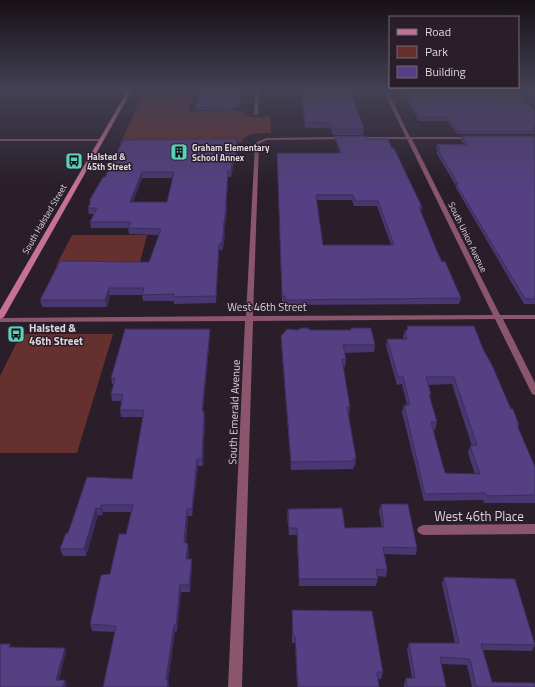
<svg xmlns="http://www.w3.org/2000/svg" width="535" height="687" font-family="'Titillium Web',sans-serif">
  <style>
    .green { fill: #66302f }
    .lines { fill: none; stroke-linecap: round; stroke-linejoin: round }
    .minor { fill: #8b566c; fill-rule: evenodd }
    .secondary { fill: #c67296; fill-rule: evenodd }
    .wall { fill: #483770; fill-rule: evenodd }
    .shaded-wall { fill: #3b2d5b }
    .building { fill: #544082; stroke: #3b2d5b; fill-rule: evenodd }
    .labels { text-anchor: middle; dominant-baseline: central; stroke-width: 3; stroke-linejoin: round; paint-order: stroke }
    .far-poi-label { font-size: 9px; font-weight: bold; fill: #ded6de; stroke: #291e29; text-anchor: start }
    .far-street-label { font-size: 9px; fill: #ded6de; stroke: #291e29 }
    .street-label { font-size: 11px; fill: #ded6de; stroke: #291e29 }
    .poi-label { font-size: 11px; font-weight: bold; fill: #ded6de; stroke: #291e29; text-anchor: start }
    .near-street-label { font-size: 13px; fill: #ded6de; stroke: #291e29 }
  </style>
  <rect width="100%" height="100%" fill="#291e29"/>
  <!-- green -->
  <g class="green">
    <path d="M144,92H193L188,111H243L244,116L262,118L270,114L271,133C261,133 245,132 241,143L120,144Z"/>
    <polygon points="72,235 147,235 139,266 56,266"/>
    <polygon points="21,334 113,334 77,453 0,453 0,376"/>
  </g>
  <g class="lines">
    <!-- minor -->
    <g class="minor">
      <polygon points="255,90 259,90 258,114 256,115 254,114"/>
      <polygon points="383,90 387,90 410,137 471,137 473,138 471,139 412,139 500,315 535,315 535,319 503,319 535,383 535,395 532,394 531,392 495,319 253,321 242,687 228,687 245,321 0,322 0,318 246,316 255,143 266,138 345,137 347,138 347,139 267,140 259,144 253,316 493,315 407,139 356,139 354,138 356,137 406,137"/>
      <polygon points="0,139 101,139 103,140 101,141 0,141"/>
      <polygon points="535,524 535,534 423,535 419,533 417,530 419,527 423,525"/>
    </g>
    <!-- secondary -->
    <polygon class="secondary" points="128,90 132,90 4,317 0,319 0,310"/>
  </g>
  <!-- wall -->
  <g class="wall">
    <rect x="12" y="90" width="101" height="1"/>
    <polygon points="242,90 240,107 236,107 235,111 196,110 195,107"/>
    <polygon points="300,90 350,90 364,129 363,135 333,135 331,128 305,128"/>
    <polygon points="402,90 514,90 535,110 535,134 457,134 448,121 419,121"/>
    <polygon points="517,90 535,90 535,108"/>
    <path d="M335,136L367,139L392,148L422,207L421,212L437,251L461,298L459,304L284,305V302H282L277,153H340L335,140ZM316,200H352L354,206H377L391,245H323Z"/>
    <polygon points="462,136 535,136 535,304 524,304 456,188 456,186 437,154 437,151 436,148 437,144 464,144 461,140"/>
    <path d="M237,139L236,162H234L231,177H228L226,222L224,229L225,235L223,248L222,250H219L216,303L174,304V301H143L142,295H110L107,307H42L40,300L149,262L159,235L129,234L128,228H91L90,222L94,214H89L88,208L90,204L89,201L105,177ZM142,178H173L167,202H133Z"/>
    <path d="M407,326L484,351L511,409L519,425L518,428L535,467V503H484L483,500L424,501L402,412L404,405H407L402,384L397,385L386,346L387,339H404L403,337L405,330H407ZM452,384L472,446H470L468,453L475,474L445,473L433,430H435L437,422L430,398L431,394L428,385Z"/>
    <polygon points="351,328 375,345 374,352 345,353 346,359 345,367 343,367 350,407 349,415 356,458 355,466 354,466 353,469 291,470 281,343 281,336 298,330 350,330"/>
    <polygon points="210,336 203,411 205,418 203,466 198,466 192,516 188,516 186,543 189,551 188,559 192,566 190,592 181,592 177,631 175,632 168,681 169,686 115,632 92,631 90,624 126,534 131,512 103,512 102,516 98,515 86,556 63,556 60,549 68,533 132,479 143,417 121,417 120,410 122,401 112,401 111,394 114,384 112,384 111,378"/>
    <polygon points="381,504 417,548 416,555 385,554 387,570 386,577 377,576 378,579 376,586 299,586 297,535 289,535 287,516 288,509 345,528 382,527 379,511"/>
    <polygon points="444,577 535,645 532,651 483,650 492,682 535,687 472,687 467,665 441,664 446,687 404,687 404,684 406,678 412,678 407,649 409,643 455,643 442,584"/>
    <polygon points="292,610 383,672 381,679 378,679 379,687 297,687 295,643 292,643"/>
  </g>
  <!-- shaded-wall -->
  <g class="shaded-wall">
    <polygon points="233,156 234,162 231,177 231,171"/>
    <polygon points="228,171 226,222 223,235 223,229"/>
    <polygon points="142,172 142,178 131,208 130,202"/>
    <polygon points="224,229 225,235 222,250 221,244"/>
    <polygon points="219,244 219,250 216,303 216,296"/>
    <polygon points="109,288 110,295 107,307 105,300"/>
    <polygon points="210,329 210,336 202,418 202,411"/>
    <polygon points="204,411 205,418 203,466 202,459"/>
    <polygon points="197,459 198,466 192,516 192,509"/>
    <polygon points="101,505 103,512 102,516 100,509"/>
    <polygon points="96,508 98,515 86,556 84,549"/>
    <polygon points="187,509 188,516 185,549 184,542"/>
    <polygon points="188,544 189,551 187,566 186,559"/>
    <polygon points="192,559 192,566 190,592 189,585"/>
    <polygon points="180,585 181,592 177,631 176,625"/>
    <polygon points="174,625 175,632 168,681 169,686 169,687 167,687 166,680"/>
    <polygon points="65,648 66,652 58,684 56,680"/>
    <polygon points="65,680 67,684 66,687 63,687"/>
  </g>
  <!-- building -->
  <g class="building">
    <polygon points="201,90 241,90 240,104 236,104 235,108 195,107"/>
    <polygon points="301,90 350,90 364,129 333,129 331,123 305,122"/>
    <polygon points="404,90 514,90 535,110 535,126 534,126 535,131 458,131 448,117 420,117"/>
    <polygon points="521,90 535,90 535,103"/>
    <path d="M335,136H366L367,139H388L392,148H394L422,207H419L437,251L442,262L445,261L461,298L285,300V296H282L277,153H341ZM316,195H353L355,201H378L394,245H323Z"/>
    <polygon points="462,136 535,136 535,299 525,299 456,184 458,184 438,150 440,150 437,144 467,145"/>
    <path d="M237,139L236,156H233L231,171H228L225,216L223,229H224L222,242L221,244H219L216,296L173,297L174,294L142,295L144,288H109L105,300H40L60,261L149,262L161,229L128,228L131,222H90L97,208H88L91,201H89L103,177H105L123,140ZM142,172H174L167,202H130Z"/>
    <path d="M407,326H474L484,351L492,365L511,409H513L519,425H517L535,467V495L487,496L485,493L425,494L404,405H410L403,377H398L387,339H407L405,330H408ZM426,377H454L477,445L470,446L480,474L445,473L431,422H437L429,394H431Z"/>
    <polygon points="301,328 308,328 310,330 351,330 351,328 371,328 375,345 343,345 346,359 342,359 350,407 347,407 356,458 354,458 354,461 291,462 281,336 287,329 298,330"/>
    <polygon points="125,329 210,329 202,411 204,411 202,459 197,459 192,509 187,509 184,542 188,544 186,559 192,559 189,585 180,585 176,625 174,625 166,680 168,680 167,687 103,687 116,626 90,624 101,575 110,574 119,534 126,534 133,505 101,505 100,509 96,508 84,549 60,549 66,533 68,533 87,477 132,479 144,410 120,410 123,395 111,394 115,378 111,378"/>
    <polygon points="381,504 408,504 417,548 383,547 387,570 376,569 378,579 299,579 297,528 289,528 288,509 342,508 345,528 384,527"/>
    <polygon points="444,577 515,579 535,645 481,644 492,682 535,683 535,687 476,687 470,659 440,657 446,687 407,687 406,678 415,678 409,643 459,643"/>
    <polygon points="292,610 372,611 383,672 377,672 379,687 298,687 295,636 293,636"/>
    <polygon points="0,644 11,644 9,647 65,648 56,680 65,680 63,687 0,687"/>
  </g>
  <!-- sky -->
  <linearGradient id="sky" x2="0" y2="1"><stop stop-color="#171017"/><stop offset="0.48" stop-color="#434154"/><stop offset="1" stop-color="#434154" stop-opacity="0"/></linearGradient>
  <rect width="535" height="186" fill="url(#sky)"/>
  <!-- icons -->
  <defs>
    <g id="building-square" transform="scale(0.9)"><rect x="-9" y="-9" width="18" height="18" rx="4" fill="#5dceb9" stroke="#291e29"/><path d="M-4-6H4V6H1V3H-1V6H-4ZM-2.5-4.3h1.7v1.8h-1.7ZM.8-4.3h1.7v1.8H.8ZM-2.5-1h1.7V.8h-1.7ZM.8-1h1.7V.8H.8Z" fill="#111"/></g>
    <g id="bus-square" transform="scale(0.9)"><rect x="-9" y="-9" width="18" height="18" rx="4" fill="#5dceb9" stroke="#291e29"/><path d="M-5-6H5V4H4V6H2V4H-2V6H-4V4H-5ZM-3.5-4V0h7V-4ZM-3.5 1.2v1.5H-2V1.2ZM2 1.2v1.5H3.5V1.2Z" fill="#111"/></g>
  </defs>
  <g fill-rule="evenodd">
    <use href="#building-square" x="179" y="152"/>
    <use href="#bus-square" x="74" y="161"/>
    <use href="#bus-square" x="16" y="334"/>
  </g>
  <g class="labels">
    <!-- far-poi labels -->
    <g class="far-poi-label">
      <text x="192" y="147">Graham Elementary<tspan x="192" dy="10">School Annex</tspan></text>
      <text x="87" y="156">Halsted &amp;<tspan x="87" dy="10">45th Street</tspan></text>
    </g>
    <!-- far-street labels -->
    <g class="far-street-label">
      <text transform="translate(44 219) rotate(-60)">South Halsted Street</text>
      <text transform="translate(468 237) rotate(64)">South Union Avenue</text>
    </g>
    <!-- street labels -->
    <g class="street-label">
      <text x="267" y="307">West 46th Street</text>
      <text transform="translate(234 412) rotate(-88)">South Emerald Avenue</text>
    </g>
    <!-- poi labels -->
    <g class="poi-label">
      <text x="29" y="328">Halsted &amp;<tspan x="29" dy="13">46th Street</tspan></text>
    </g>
    <!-- near-street labels -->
    <g class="near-street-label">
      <text x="479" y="516">West 46th Place</text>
    </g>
  </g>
  <!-- legend -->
  <rect x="389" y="16" width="130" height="72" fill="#291e29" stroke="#716871"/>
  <rect x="397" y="29" width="20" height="6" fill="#c67296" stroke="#716871"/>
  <text x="425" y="36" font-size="12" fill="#ded6de">Road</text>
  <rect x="397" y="46" width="20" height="12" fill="#66302f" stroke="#716871"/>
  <text x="425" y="56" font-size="12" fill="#ded6de">Park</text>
  <rect x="397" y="66" width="20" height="12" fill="#544082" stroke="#716871"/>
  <text x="425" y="76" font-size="12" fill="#ded6de">Building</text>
</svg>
